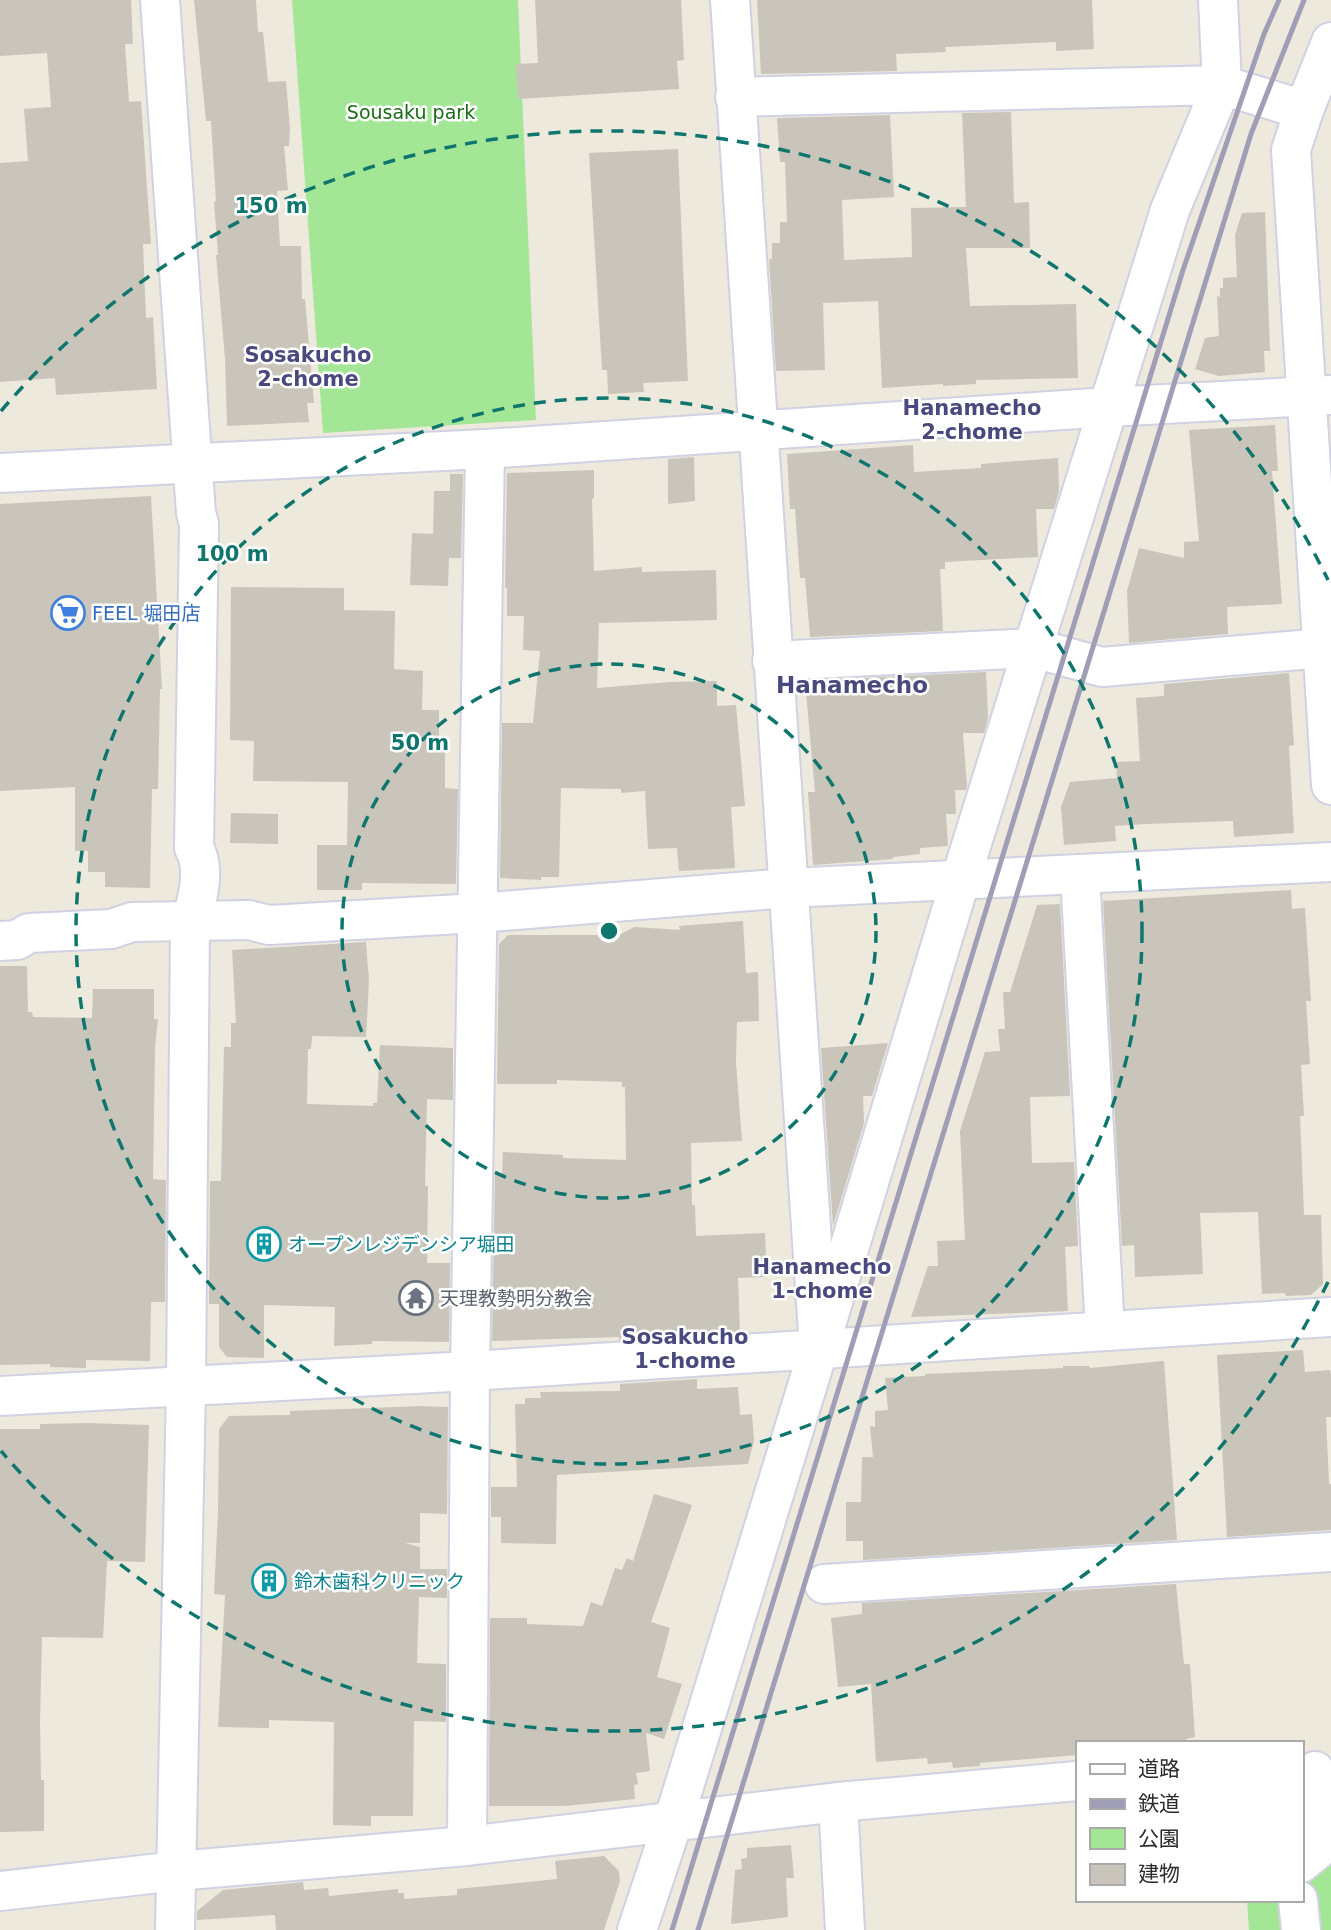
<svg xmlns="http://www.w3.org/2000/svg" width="1331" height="1930" font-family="'DejaVu Sans','Noto Sans JP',sans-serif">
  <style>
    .green { fill: #a3e696 }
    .building { fill: #c9c5bb }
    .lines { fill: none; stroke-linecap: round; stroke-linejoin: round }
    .minor-casing { stroke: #d1d1e4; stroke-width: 42 }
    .minor { stroke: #fff; stroke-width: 38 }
    .rail { stroke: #9f9eb6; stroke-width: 5 }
    .ring { fill: none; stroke: #0f766e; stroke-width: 3.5; stroke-dasharray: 12 9 }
    .labels { text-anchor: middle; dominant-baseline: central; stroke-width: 5; stroke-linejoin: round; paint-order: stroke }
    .park-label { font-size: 19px; fill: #1a6c17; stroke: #fff }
    .shop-label { font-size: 19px; fill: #366cbe; stroke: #fff; text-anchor: start }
    .culture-label { font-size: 19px; fill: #0d838f; stroke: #fff; text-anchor: start }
    .worship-label { font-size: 19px; fill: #5b616d; stroke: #fff; text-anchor: start }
    .neighbourhood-label { font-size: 21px; font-weight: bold; fill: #49497e; stroke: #fff }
    .quarter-label { font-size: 23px; font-weight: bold; fill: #49497e; stroke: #fff }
    .centre { fill: #0f766e; stroke: #fff; stroke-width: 3.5 }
    .ring-label { font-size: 21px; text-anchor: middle; font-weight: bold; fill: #0f766e; stroke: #fff; stroke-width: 5; stroke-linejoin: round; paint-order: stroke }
  </style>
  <rect width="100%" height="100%" fill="#ede9dc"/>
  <!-- green -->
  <g class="green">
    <polygon points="292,0 518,0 536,420 323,433"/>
    <polygon points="1331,1769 1331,1930 1249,1930 1247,1900 1301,1900 1301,1772"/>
  </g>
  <!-- building -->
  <g class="building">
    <polygon points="0,0 131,0 133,44 125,44 129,102 141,101 151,244 143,244 146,318 153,317 157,389 56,395 55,378 0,382 0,163 28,161 24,109 51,107 47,53 0,56"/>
    <polygon points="194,0 256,0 258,32 263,32 268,82 286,81 290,129 289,146 284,146 288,190 277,191 280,246 301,246 302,299 305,299 314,403 307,403 309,422 227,426 225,359 216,255 218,255 214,202 216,201 211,121 206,121"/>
    <polygon points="535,0 681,0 684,60 677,61 679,89 518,99 516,64 538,63"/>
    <polygon points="757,0 1092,0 1094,49 1056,51 1056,42 945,47 946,52 896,54 897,71 761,74"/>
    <polygon points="1011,112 1014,203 1029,202 1030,248 966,248 970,306 1076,304 1078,378 976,380 976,384 943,386 943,384 882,388 878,301 823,303 825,370 776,371 769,259 772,259 772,243 780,243 780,222 787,222 785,162 780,162 777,118 890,115 894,197 842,200 844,260 912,257 911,208 966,207 962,113"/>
    <polygon points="678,149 688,381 643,383 644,392 608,394 607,370 602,370 589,153"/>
    <polygon points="1265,212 1270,351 1264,351 1265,372 1219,376 1195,369 1205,338 1219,336 1217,296 1220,297 1220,288 1223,288 1223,278 1237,277 1235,235 1242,213"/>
    <polygon points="1275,425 1278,471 1272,471 1282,604 1227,607 1228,634 1129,643 1127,591 1139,548 1184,558 1184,542 1199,541 1189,430"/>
    <polygon points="913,445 914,472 981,468 981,464 1058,458 1059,491 1054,509 1036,509 1038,557 945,562 945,569 940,569 943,631 810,637 805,578 800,578 795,509 790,509 787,454"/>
    <polygon points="694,457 695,501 668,504 668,459"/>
    <polygon points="594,470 594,498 592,499 594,571 642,567 642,572 716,570 717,620 599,623 597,688 670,682 717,681 717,706 736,705 745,806 731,807 735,868 679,871 677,848 648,849 645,791 621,793 621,789 561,788 559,877 541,877 541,880 500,878 502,723 533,723 540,651 523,650 524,616 507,616 507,588 505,588 507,473"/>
    <polygon points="450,474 463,474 461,558 449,558 448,586 410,585 412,533 433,534 434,491 450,491"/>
    <polygon points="151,496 162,689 160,689 158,789 152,789 150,888 105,887 105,872 88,872 88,851 75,851 75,787 0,791 0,504"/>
    <polygon points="231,587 344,588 344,610 395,611 394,669 423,671 422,710 439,710 439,750 445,750 445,788 458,789 456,884 362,883 362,890 317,890 317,845 347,845 348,782 253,781 254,741 230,740"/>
    <polygon points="986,672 988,718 984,733 963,733 967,787 966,790 955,790 956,814 946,814 948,846 920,848 920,854 893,857 893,859 813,865 808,792 815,792 805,681"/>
    <polygon points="1289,673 1294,745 1289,746 1294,833 1234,837 1233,821 1146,824 1115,826 1116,841 1064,845 1061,807 1070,782 1117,778 1116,762 1140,761 1136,698 1164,696 1164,684"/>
    <polygon points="231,813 278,814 278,844 230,843"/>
    <polygon points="1291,890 1292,909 1305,908 1311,1001 1306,1001 1310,1064 1301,1065 1304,1116 1300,1116 1304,1215 1321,1215 1323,1284 1311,1295 1286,1296 1285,1293 1262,1294 1258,1212 1200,1213 1203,1274 1135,1277 1134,1245 1122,1246 1103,901"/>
    <polygon points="1060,904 1070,1096 1030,1097 1032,1163 1074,1162 1078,1246 1065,1247 1068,1311 911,1317 928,1266 938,1266 937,1241 965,1240 960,1131 985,1052 1000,1051 998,1029 1005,1029 1003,992 1010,992 1037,905"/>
    <polygon points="743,921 746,973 758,972 759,1021 737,1022 736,1063 742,1141 691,1143 692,1205 695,1205 696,1236 765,1233 767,1277 738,1278 740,1332 619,1340 619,1337 492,1341 495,1174 502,1175 503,1152 563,1155 563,1158 626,1160 625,1087 622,1087 622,1082 557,1080 557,1084 497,1084 499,944 508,935 619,935 634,927 680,930 679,926"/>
    <polygon points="366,942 369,981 366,1037 312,1036 311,1049 308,1049 307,1104 373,1106 373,1103 377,1103 380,1045 453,1048 453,1100 427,1099 425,1186 428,1186 427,1263 450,1263 449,1342 372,1341 372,1344 334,1346 335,1307 264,1305 264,1358 227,1357 219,1347 219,1304 209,1304 210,1181 221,1181 224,1047 231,1047 231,1023 236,1023 232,950"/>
    <polygon points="0,966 27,966 28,1012 32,1012 33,1017 92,1018 93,989 154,989 154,1019 158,1019 155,1048 153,1179 166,1180 165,1302 151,1302 150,1361 86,1360 86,1368 50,1367 50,1364 0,1365"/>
    <polygon points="888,1043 872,1096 863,1096 864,1123 833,1226 821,1048"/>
    <polygon points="1303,1350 1305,1372 1330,1370 1331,1374 1331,1417 1326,1417 1329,1484 1331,1484 1331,1530 1227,1537 1217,1355"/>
    <polygon points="1164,1361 1177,1540 863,1560 863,1541 846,1541 846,1502 861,1502 862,1457 873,1457 870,1426 875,1427 875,1411 888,1410 885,1378 925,1376 925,1374 1063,1368 1063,1366 1089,1366 1090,1368"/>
    <polygon points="697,1379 697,1389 738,1387 740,1415 752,1414 754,1441 748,1464 557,1475 556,1544 501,1543 501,1517 491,1517 491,1487 517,1487 515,1404 525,1404 525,1398 541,1398 540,1392 620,1391 620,1384"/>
    <polygon points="422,1406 448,1407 447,1514 420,1513 420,1543 405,1543 420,1547 420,1569 447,1569 447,1598 419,1597 417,1663 446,1664 446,1722 414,1721 413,1816 371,1816 371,1826 333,1825 334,1722 269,1720 269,1728 218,1727 225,1595 214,1594 218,1513 219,1429 229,1416 290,1415 290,1411"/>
    <polygon points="87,1423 149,1425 145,1562 107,1561 103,1638 42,1637 40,1721 41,1780 44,1780 44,1831 0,1832 0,1429 40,1429 40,1424"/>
    <polygon points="654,1494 692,1505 651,1622 670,1628 657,1677 682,1684 664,1739 646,1733 650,1771 636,1773 638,1784 634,1785 635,1799 564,1806 489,1806 490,1618 527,1618 527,1624 583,1626 591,1602 602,1606 615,1568 622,1570 627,1558 633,1561"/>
    <polygon points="1176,1584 1184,1664 1190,1664 1195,1737 1186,1739 1187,1743 1077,1743 1077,1755 980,1763 980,1766 953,1768 952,1762 928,1764 927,1758 876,1762 871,1684 838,1687 831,1618 862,1614 862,1603"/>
    <polygon points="791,1845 794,1878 786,1878 788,1917 731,1924 735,1870 742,1869 741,1859 747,1858 747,1848"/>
    <polygon points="604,1856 619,1871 620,1881 604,1930 276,1930 275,1915 197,1920 197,1911 223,1890 303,1882 304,1890 328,1888 329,1896 398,1889 398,1893 404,1893 404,1899 457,1895 457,1889 557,1879 555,1861"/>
  </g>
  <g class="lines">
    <!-- minor casing -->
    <g class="minor-casing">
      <g id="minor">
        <path d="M160,0L196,513L199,524L194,848C206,868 198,901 190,922L186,1386L175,1930"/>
        <polyline points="735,97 1222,85 1304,110 1331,42"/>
        <polyline points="1304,110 1291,150 1331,785"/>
        <polyline points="0,473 485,449 1108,407 1331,395"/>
        <polyline points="772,661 1034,648 1102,667 1323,648"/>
        <polyline points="1080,874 1105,1331"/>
        <polyline points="0,941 17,940 29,933 111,929 132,922 249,920 269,925 478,913 787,888 1331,862"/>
        <polyline points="826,1325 961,878 1170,210 1222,85 1218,0"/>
        <polyline points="0,1396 470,1371 1331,1317"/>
        <polyline points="824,1584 1331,1552"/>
        <polyline points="838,1802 845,1930"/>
        <polyline points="467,1846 470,1371 485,449"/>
        <polyline points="1301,1863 1317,1850 1321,1836 1315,1771"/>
        <polyline points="0,1891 177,1871 467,1846 838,1802 1077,1781"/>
        <polyline points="1298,1900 1301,1930"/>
        <polyline points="637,1930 673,1822 819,1348 730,0"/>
      </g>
    </g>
    <!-- minor -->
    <use href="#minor" class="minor"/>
    <!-- rail -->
    <g class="rail">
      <polyline points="672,1930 1183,270 1264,34 1279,0"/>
      <polyline points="698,1930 1251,134 1304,0"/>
    </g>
  </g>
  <!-- distance rings -->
  <g class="ring">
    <circle cx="609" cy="931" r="267"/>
    <circle cx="609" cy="931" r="533"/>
    <path d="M1328 1282A800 800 0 0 1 1 1451M1 411A800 800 0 0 1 1328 580"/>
  </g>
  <!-- icons -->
  <defs>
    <g id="supermarket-ring" transform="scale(1.75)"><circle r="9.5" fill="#fff" stroke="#3f7fe0" stroke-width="1.5"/><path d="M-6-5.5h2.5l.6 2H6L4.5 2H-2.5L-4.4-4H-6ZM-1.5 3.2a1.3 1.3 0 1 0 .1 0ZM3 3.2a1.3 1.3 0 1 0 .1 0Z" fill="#3f7fe0"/></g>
    <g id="building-ring" transform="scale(1.75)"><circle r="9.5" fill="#fff" stroke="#0f9aa8" stroke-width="1.5"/><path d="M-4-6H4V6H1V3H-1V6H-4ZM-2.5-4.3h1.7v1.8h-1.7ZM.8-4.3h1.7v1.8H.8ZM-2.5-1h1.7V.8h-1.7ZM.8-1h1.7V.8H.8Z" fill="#0f9aa8"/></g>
    <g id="temple-ring" transform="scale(1.75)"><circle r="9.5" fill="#fff" stroke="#6b7280" stroke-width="1.5"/><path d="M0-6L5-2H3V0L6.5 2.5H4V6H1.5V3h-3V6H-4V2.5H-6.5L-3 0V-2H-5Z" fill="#6b7280"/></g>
  </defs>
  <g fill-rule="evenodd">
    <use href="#supermarket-ring" x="68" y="613"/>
    <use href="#building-ring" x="264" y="1244"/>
    <use href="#temple-ring" x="416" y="1298"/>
    <use href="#building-ring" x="269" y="1581"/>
  </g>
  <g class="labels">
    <!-- park labels -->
    <g class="park-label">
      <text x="411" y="112">Sousaku park</text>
    </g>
    <!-- shop labels -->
    <g class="shop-label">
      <text x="92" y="613">FEEL 堀田店</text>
    </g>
    <!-- culture labels -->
    <g class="culture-label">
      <text x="288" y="1244">オープンレジデンシア堀田</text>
      <text x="294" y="1581">鈴木歯科クリニック</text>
    </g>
    <!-- worship labels -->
    <g class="worship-label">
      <text x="440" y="1298">天理教勢明分教会</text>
    </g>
    <!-- neighbourhood labels -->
    <g class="neighbourhood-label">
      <text x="308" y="355">Sosakucho<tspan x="308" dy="24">2-chome</tspan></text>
      <text x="972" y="408">Hanamecho<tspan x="972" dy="24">2-chome</tspan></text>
      <text x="822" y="1267">Hanamecho<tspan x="822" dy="24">1-chome</tspan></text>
      <text x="685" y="1337">Sosakucho<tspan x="685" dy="24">1-chome</tspan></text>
    </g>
    <!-- quarter labels -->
    <g class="quarter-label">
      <text x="852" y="685">Hanamecho</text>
    </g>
  </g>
  <circle cx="609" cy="931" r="10" class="centre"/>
  <g class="ring-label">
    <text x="271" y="213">150 m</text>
    <text x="232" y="561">100 m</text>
    <text x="420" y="750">50 m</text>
  </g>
  <!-- legend -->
  <rect x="1076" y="1741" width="228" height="161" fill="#ffffff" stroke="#aaaaaa" stroke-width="2"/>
  <rect x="1090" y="1764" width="35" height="10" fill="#ffffff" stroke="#aaaaaa" stroke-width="2"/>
  <text x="1138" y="1776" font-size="21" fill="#2b2b2b">道路</text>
  <rect x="1090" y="1799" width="35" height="10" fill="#9f9eb6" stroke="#aaaaaa" stroke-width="2"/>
  <text x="1138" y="1811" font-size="21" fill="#2b2b2b">鉄道</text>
  <rect x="1090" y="1828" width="35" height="21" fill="#a3e696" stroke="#aaaaaa" stroke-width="2"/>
  <text x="1138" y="1846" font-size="21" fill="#2b2b2b">公園</text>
  <rect x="1090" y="1864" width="35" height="21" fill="#c9c5bb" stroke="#aaaaaa" stroke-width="2"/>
  <text x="1138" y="1881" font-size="21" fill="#2b2b2b">建物</text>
</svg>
